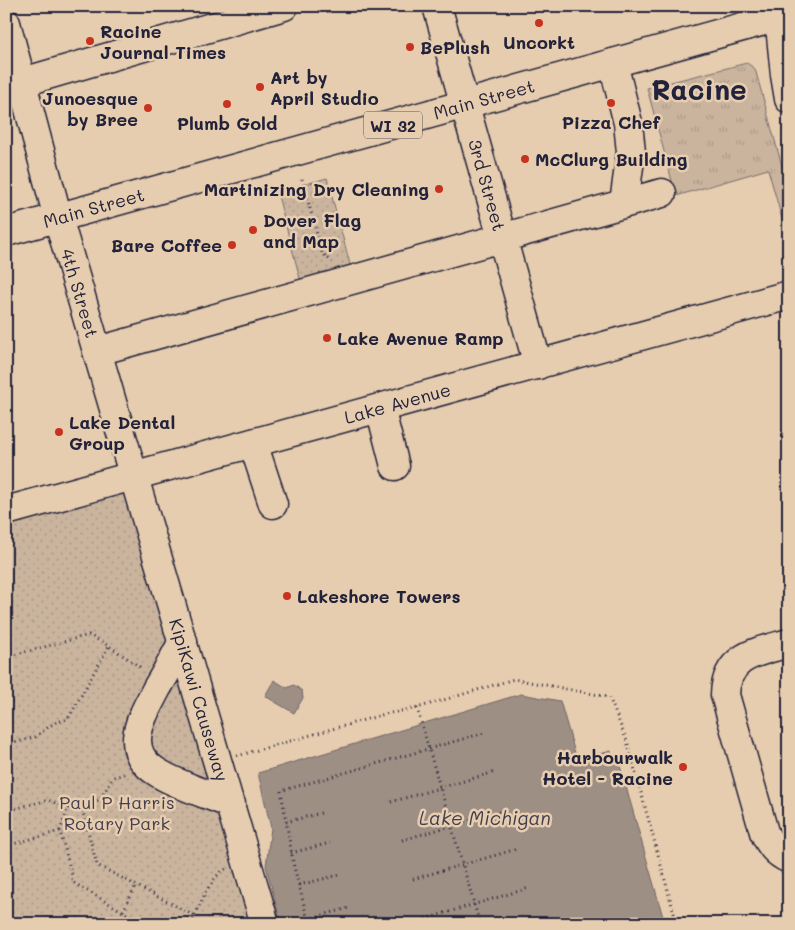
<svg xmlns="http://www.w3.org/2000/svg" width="795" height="930" font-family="Mali,sans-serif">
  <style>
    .grass { fill: url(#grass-tufts); stroke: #766b6c }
    .park { fill: url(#park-dots); stroke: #766b6c }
    .water { fill: #9e8f84; stroke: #6c6367 }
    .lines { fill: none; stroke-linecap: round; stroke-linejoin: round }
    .minor-casing { stroke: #22223b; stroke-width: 31 }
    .major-casing { stroke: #22223b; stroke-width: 31 }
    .path { stroke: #22223b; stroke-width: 3; stroke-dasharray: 1 4; stroke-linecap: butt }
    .minor { stroke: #e7cdaf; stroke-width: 28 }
    .major { stroke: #e7cdaf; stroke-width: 28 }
    .poi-dot { fill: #c8321e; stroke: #e7cdaf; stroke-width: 2 }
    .labels { text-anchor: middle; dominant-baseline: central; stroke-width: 5; stroke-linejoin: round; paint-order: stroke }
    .shield { fill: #e7cdaf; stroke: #5d555e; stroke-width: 1 }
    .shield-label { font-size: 16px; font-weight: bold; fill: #22223b }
    .poi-label { font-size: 18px; font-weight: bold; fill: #22223b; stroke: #e7cdaf; text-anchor: start }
    .street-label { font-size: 18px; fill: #22223b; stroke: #e7cdaf }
    .park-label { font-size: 18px; fill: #443f4f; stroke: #e7cdaf }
    .water-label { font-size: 19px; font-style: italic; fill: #413d4d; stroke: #e7cdaf }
    .town-label { font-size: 28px; font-weight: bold; fill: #22223b; stroke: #e7cdaf }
  </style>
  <defs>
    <pattern id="grass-tufts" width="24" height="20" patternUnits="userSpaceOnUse" patternTransform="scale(1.25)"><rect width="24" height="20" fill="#cab49e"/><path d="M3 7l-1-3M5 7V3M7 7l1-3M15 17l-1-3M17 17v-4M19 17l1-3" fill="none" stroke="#ad9a89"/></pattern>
    <pattern id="park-dots" width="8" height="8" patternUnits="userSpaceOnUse" patternTransform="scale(1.25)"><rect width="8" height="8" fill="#cab49e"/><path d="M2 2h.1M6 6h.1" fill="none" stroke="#ad9a89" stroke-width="1.8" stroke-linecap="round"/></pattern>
  </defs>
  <rect width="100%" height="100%" fill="#e7cdaf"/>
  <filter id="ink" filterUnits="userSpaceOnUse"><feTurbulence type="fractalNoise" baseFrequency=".02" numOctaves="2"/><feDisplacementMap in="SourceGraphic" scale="10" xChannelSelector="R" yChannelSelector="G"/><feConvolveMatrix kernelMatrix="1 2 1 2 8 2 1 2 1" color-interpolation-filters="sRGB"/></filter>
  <g filter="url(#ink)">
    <!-- grass -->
    <polygon class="grass" points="747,63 755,69 789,191 789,244 768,169 676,196 647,88"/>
    <!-- park -->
    <g class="park">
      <polygon points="327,178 351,268 302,286 277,192"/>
      <polygon points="135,475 265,924 6,924 6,511"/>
    </g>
    <!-- water -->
    <g class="water">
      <polygon points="274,680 287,688 294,685 302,691 303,698 294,713 265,696"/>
      <polygon points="521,694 560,701 577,760 611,751 612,756 617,755 665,924 281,924 266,866 271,828 258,773"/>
    </g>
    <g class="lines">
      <!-- minor casing -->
      <g class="minor-casing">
        <g id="minor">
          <path id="s1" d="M437,6L538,365"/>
          <polyline points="779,16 785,75 789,99"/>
          <path id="s2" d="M6,23L58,218L265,924"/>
          <polyline points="613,63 628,123 631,152 624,203"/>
          <polyline points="6,87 284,6"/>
          <polyline points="98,351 662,193"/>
          <polyline points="380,408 395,466"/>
          <polyline points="253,443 273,504"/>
          <path id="s3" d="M6,511L789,295"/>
          <path d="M183,641C175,657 166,673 157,688C141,719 120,751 160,774C180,786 210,795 231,804"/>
          <path d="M789,643C757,652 726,655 725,695L764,832C770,845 776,853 789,859"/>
        </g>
      </g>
      <!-- major casing -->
      <g class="major-casing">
        <g id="major">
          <path id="s4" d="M6,232L789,14"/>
        </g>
      </g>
      <!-- path -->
      <g class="path">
        <polyline points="302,179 322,253 332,262"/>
        <polyline points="6,657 89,635 109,646 143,669"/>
        <polyline points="417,708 480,924"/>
        <polyline points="6,745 35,737 54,723 68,719 109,646"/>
        <polyline points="237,756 385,714 417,708 514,679 609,697 627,741 677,924"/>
        <polyline points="391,802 495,772"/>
        <polyline points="81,805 97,865 195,916"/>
        <polyline points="6,811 48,800 68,808 100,800 113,777 126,774"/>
        <polyline points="286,822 321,813"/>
        <polyline points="60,831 68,808"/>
        <polyline points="402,840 506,810"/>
        <polyline points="6,846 60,831 74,883 144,924"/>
        <polyline points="291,853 330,843"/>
        <polyline points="413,879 517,849"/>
        <polyline points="299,885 339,875"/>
        <polyline points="123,911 136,885"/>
        <polyline points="308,919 349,908"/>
        <polyline points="425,919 529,888"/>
        <path d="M191,924C199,908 210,876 226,869"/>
        <polyline points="309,924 294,867 281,791 484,733"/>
      </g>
      <!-- minor -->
      <use href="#minor" class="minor"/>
      <!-- major -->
      <use href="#major" class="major"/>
    </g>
  </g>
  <!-- markers -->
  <g class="poi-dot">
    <circle cx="539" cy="23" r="5"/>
    <circle cx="90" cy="41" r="5"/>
    <circle cx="410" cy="47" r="5"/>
    <circle cx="260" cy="87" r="5"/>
    <circle cx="611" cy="103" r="5"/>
    <circle cx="227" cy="104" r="5"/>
    <circle cx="148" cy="108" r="5"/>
    <circle cx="525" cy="159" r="5"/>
    <circle cx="439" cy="189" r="5"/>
    <circle cx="253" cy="230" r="5"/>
    <circle cx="232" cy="245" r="5"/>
    <circle cx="327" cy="338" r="5"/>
    <circle cx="59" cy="432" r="5"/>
    <circle cx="287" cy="596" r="5"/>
    <circle cx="683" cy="767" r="5"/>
  </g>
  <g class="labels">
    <!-- shield labels -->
    <rect class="shield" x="364" y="111.5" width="58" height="27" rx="4"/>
    <g class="shield-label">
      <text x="393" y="125">WI 32</text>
    </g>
    <!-- poi labels -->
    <g class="poi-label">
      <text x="100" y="31">Racine<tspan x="100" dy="21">Journal Times</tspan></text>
      <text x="539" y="42" text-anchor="middle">Uncorkt</text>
      <text x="420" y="47">BePlush</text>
      <text x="270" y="77">Art by<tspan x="270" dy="21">April Studio</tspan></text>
      <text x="138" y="98" text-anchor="end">Junoesque<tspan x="138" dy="21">by Bree</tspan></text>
      <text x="611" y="122" text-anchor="middle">Pizza Chef</text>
      <text x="227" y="123" text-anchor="middle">Plumb Gold</text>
      <text x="535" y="159">McClurg Building</text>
      <text x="429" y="189" text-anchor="end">Martinizing Dry Cleaning</text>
      <text x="263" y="220">Dover Flag<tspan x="263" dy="21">and Map</tspan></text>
      <text x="222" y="245" text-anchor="end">Bare Coffee</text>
      <text x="337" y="338">Lake Avenue Ramp</text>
      <text x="69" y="422">Lake Dental<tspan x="69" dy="21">Group</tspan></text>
      <text x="297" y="596">Lakeshore Towers</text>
      <text x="673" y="757" text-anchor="end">Harbourwalk<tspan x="673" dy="21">Hotel - Racine</tspan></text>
    </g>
    <!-- street labels -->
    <g class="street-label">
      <text stroke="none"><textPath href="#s4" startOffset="496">Main Street</textPath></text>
      <text stroke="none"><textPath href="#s1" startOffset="186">3rd Street</textPath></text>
      <text stroke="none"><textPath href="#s4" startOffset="91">Main Street</textPath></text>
      <text stroke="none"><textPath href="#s2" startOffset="280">4th Street</textPath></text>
      <text stroke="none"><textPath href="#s3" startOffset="406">Lake Avenue</textPath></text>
      <text stroke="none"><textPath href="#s2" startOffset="704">KipiKawi Causeway</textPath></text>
    </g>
    <!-- park labels -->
    <g class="park-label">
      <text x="117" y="802">Paul P Harris<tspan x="117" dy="21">Rotary Park</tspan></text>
    </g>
    <!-- water labels -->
    <g class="water-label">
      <text x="485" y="817">Lake Michigan</text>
    </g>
    <!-- town labels -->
    <g class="town-label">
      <text x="699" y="89">Racine</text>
    </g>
  </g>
  <!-- margin -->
  <rect width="795" height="930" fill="none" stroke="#e7cdaf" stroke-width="25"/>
  <rect x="12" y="12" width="770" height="905" fill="none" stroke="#22223b" stroke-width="2" filter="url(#ink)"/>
</svg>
